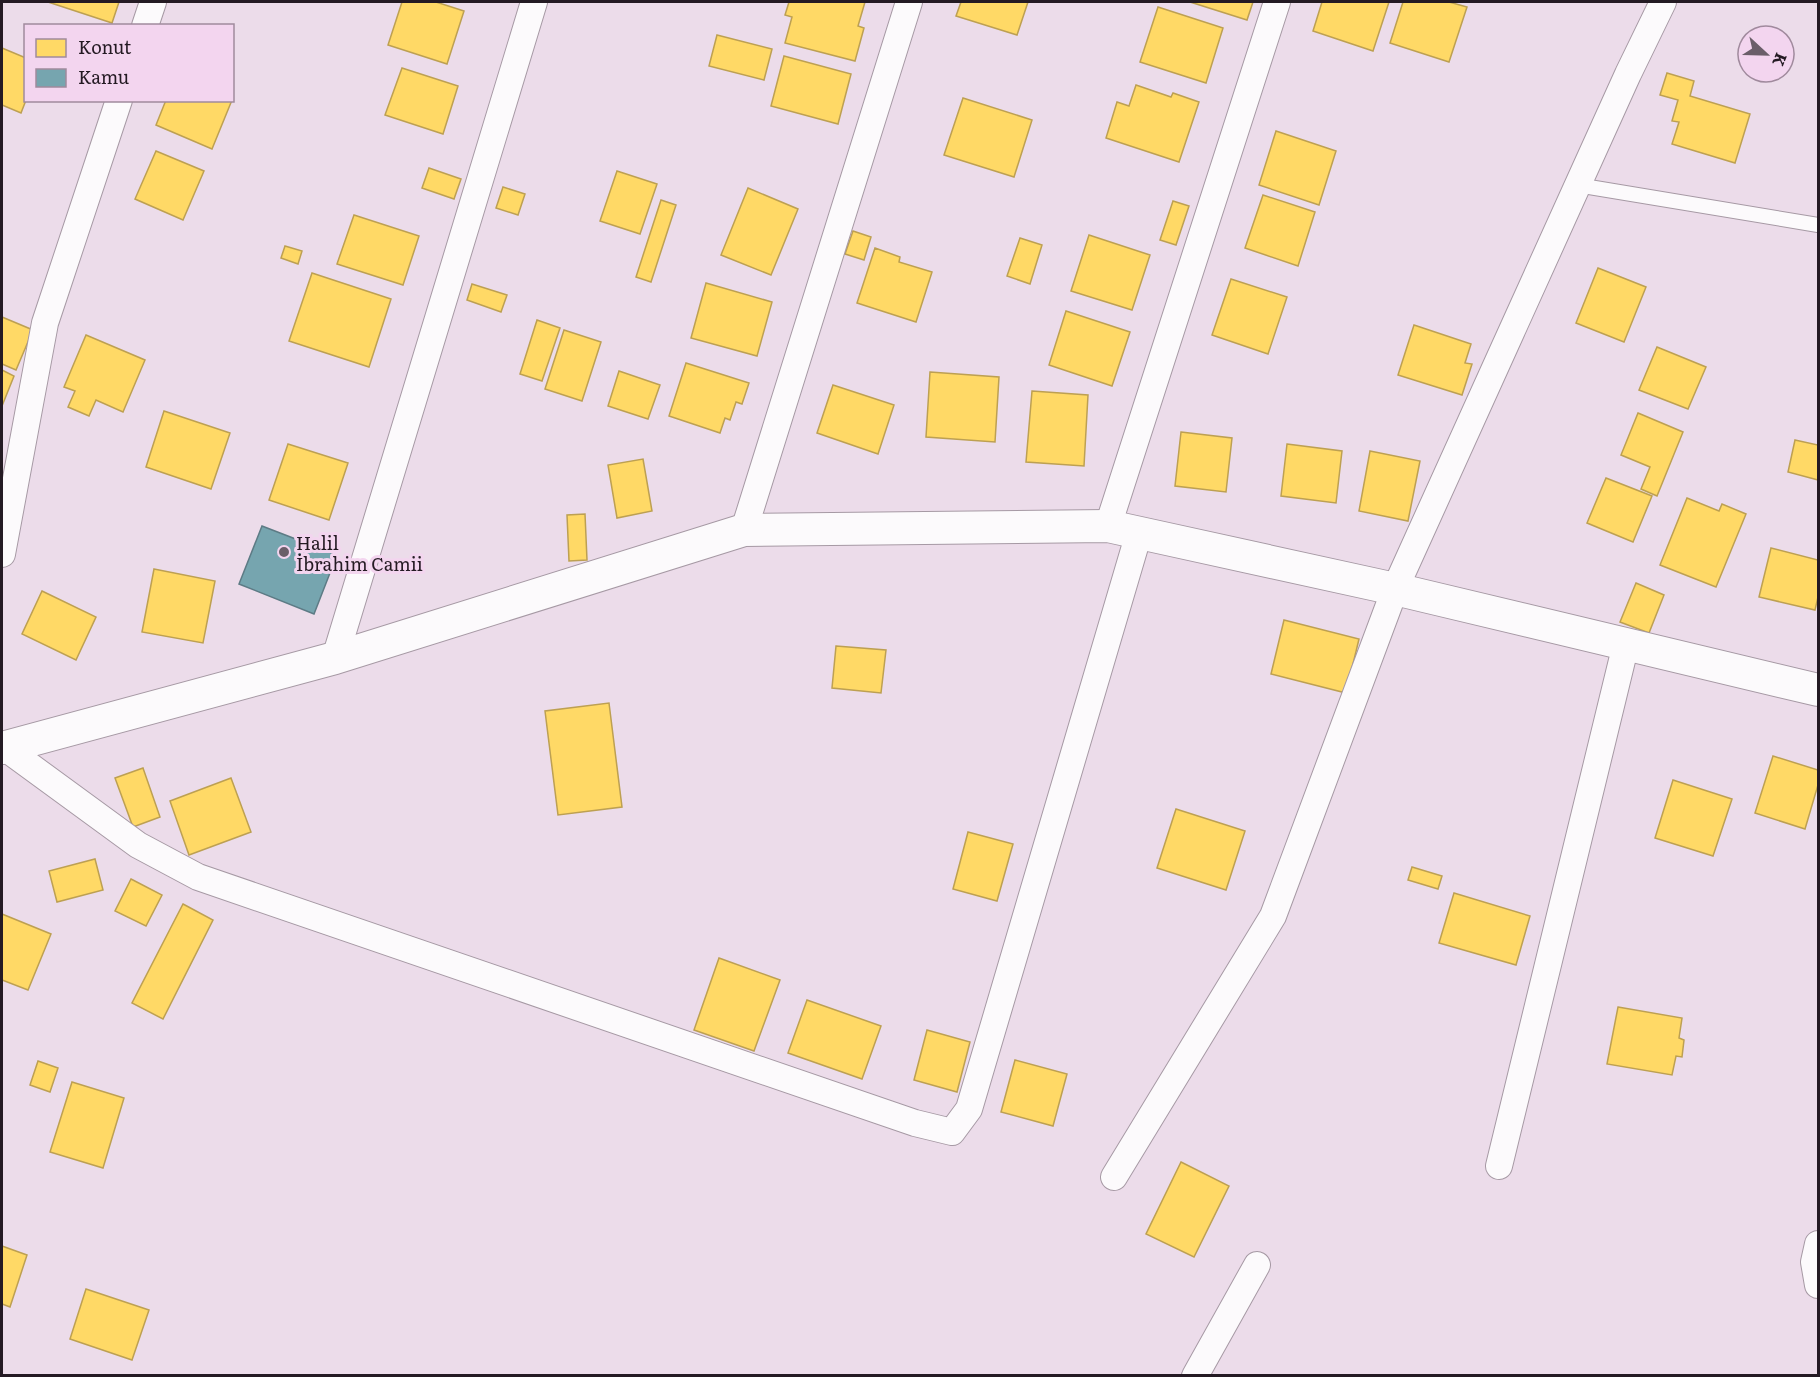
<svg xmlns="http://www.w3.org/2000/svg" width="1820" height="1377" font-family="Literata,serif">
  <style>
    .homes { fill: #ffd966; stroke: #bda052; stroke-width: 1.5 }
    .public { fill: #76a5af; stroke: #5d7b85; stroke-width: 1.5 }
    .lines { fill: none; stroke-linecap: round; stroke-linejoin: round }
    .service-casing { stroke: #a699a4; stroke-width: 16 }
    .minor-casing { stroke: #a699a4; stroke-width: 28 }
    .tertiary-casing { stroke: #a699a4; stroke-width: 34 }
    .service { stroke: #fcfafc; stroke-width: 14 }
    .minor { stroke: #fcfafc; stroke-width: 26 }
    .tertiary { stroke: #fcfafc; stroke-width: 32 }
    .poi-dot { fill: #6a5e69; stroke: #f3d5ef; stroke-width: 2 }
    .labels { text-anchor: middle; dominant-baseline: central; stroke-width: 6; stroke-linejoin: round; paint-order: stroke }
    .poi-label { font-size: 18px; fill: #241a23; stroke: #f3d5ef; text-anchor: start }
  </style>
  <rect width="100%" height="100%" fill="#ecdcea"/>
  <!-- homes -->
  <g class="homes">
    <polygon points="48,2 119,2 112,23"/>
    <polygon points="402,2 436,2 464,11 447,64 388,45"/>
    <polygon points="789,2 865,2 858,26 864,28 855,61 785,43 792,17 785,15"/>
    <polygon points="961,2 1028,2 1017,35 956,16"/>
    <polygon points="1190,2 1253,2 1247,20"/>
    <polygon points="1322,2 1389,2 1373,51 1313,31"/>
    <polygon points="1403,2 1449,2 1467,7 1449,62 1390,43"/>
    <polygon points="1158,7 1223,28 1206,83 1140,62"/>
    <polygon points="717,35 772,49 764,80 709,66"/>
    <polygon points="2,48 26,58 26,100 21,113 2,105"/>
    <polygon points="784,56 851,74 838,124 771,106"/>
    <polygon points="402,68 458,86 443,134 385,115"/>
    <polygon points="1667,73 1694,81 1690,96 1750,114 1735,163 1672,144 1679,122 1672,121 1678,100 1660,95"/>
    <polygon points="1136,85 1171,97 1173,93 1199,102 1179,162 1106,138 1117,102 1129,106"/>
    <polygon points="963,98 1032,120 1014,177 944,155"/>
    <polygon points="166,100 232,100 212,149 156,125"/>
    <polygon points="1276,131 1336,151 1319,205 1259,185"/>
    <polygon points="156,151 204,171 183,220 135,199"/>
    <polygon points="429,168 461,179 454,199 422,188"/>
    <polygon points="617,171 657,184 640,234 600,221"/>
    <polygon points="503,187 525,194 518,215 496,208"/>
    <polygon points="748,188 798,209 771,275 721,255"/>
    <polygon points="1263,195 1315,212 1298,266 1245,248"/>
    <polygon points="661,200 676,205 651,282 636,277"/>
    <polygon points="1173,201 1189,206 1176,245 1160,240"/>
    <polygon points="354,215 419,236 403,285 337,264"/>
    <polygon points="853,231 871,237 864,260 845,254"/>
    <polygon points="1089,235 1150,255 1132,310 1071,291"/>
    <polygon points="1020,238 1042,245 1030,284 1007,276"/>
    <polygon points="285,246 302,251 298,264 281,258"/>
    <polygon points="875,248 900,257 899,262 932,272 916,322 857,303"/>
    <polygon points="1598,268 1646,287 1624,342 1576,323"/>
    <polygon points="312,273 391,299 369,367 289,341"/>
    <polygon points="1231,279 1287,297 1268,354 1212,335"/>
    <polygon points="706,283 772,302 757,356 691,338"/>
    <polygon points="472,284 507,295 501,312 467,300"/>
    <polygon points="1066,311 1130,332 1112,386 1049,365"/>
    <polygon points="2,317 33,330 16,370 2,364"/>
    <polygon points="537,320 560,328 542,381 520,374"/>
    <polygon points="1414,325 1471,344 1465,363 1472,364 1462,395 1398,375"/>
    <polygon points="564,330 601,342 582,401 545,389"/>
    <polygon points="86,335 145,360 123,412 96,400 89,416 68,407 75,391 64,387"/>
    <polygon points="1657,347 1706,367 1688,409 1639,390"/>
    <polygon points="686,363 749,383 742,404 736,402 730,420 725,418 720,433 669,416"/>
    <polygon points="2,370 14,376 2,406"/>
    <polygon points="619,371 660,385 648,419 608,406"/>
    <polygon points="930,372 999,377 995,442 926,437"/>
    <polygon points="833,385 894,405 878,454 817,433"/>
    <polygon points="1032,391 1088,395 1084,466 1026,462"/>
    <polygon points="164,411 230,433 211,489 146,467"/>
    <polygon points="1638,413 1683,432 1657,496 1641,489 1650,467 1621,455"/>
    <polygon points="1181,432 1232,438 1226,492 1175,486"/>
    <polygon points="1795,440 1818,445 1818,480 1788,472"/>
    <polygon points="288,444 348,463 329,520 269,500"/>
    <polygon points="1287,444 1342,451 1336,503 1281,496"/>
    <polygon points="1370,451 1420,461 1408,521 1359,511"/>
    <polygon points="643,459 652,511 617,518 608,465"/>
    <polygon points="1606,478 1652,496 1633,542 1587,523"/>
    <polygon points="1687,498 1719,511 1722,504 1746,514 1716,587 1660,565"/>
    <polygon points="585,514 587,560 569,561 567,515"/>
    <polygon points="1771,548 1818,560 1818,597 1815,610 1759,597"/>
    <polygon points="154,569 215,581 203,643 142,632"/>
    <polygon points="1636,583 1664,595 1649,633 1620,622"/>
    <polygon points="42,591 96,617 76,660 22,634"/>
    <polygon points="1284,620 1359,639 1346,693 1271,674"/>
    <polygon points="836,646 886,650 881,693 832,688"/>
    <polygon points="609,703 622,807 558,815 545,711"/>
    <polygon points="1773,756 1818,770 1818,785 1805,829 1755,813"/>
    <polygon points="143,768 160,817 133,827 115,778"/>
    <polygon points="231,778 251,832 189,855 170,801"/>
    <polygon points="1673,780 1732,799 1713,856 1655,838"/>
    <polygon points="1176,809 1245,831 1226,890 1157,868"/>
    <polygon points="968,832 1013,844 997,901 953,889"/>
    <polygon points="95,859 103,890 57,902 49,871"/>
    <polygon points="1412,867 1442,876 1438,889 1408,880"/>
    <polygon points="131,879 162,895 146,926 115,911"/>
    <polygon points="1454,893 1530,916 1516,965 1439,943"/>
    <polygon points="183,904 213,920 163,1019 132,1003"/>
    <polygon points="2,914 51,934 28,990 2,980"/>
    <polygon points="719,958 780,980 754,1051 694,1030"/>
    <polygon points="807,1000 881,1026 862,1079 788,1053"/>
    <polygon points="1618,1007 1682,1018 1679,1038 1684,1040 1682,1057 1676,1056 1672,1075 1607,1064"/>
    <polygon points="927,1030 970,1042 957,1092 914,1080"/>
    <polygon points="1015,1060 1067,1074 1053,1126 1001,1112"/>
    <polygon points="38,1061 58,1068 50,1092 30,1085"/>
    <polygon points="72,1082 124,1098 103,1168 50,1152"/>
    <polygon points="1181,1162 1229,1186 1194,1257 1146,1234"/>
    <polygon points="2,1246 27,1255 10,1307 2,1304"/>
    <polygon points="86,1289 149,1310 132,1360 70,1339"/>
  </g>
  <!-- public -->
  <polygon class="public" points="262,526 337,555 314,614 239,584"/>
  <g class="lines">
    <!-- service casing -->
    <g class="service-casing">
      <polyline id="service" points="1577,185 1818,225"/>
    </g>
    <!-- minor casing -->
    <g class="minor-casing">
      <g id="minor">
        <polyline points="145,26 153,2"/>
        <polyline points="1108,526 1277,2"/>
        <polyline points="744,530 909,2"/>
        <polyline points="2,554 45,323 119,100"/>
        <polyline points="335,658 534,2"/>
        <polyline points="4,747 138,845 198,877 915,1123 952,1132 969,1109 1139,533"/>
        <polyline points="1499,1166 1626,644"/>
        <polyline points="1114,1177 1273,916 1395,589 1628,74 1663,2"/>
        <polyline points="1818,1244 1814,1262 1818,1285"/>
        <polyline points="1195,1376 1257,1265"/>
      </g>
    </g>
    <!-- tertiary casing -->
    <g class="tertiary-casing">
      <polyline id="tertiary" points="2,748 335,658 744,530 1108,526 1395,589 1818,690"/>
    </g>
    <!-- service -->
    <use href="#service" class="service"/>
    <!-- minor -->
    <use href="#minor" class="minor"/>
    <!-- tertiary -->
    <use href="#tertiary" class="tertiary"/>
  </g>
  <!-- markers -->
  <circle class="poi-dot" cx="284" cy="552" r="6"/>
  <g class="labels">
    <!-- poi labels -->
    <g class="poi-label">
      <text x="296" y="542">Halil<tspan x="296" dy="21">İbrahim Camii</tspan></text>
    </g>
  </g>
  <!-- border -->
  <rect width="1820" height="1377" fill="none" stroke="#241a23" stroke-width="6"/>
  <!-- legend -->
  <rect x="24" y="24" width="210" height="78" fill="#f3d5ef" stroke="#a08a9d" stroke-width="1.5"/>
  <rect x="36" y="39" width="30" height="18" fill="#ffd966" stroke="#a08a9d" stroke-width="1.5"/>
  <text x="78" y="54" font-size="18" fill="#241a23">Konut</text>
  <rect x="36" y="69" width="30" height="18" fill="#76a5af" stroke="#a08a9d" stroke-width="1.5"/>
  <text x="78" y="84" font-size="18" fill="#241a23">Kamu</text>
  <!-- north arrow -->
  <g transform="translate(1766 54) rotate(112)"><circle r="28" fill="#f3d5ef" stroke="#a08a9d" stroke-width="1.5"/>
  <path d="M0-4.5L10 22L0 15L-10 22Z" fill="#6a5e69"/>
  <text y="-9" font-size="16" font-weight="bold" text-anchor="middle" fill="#241a23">K</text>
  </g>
</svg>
